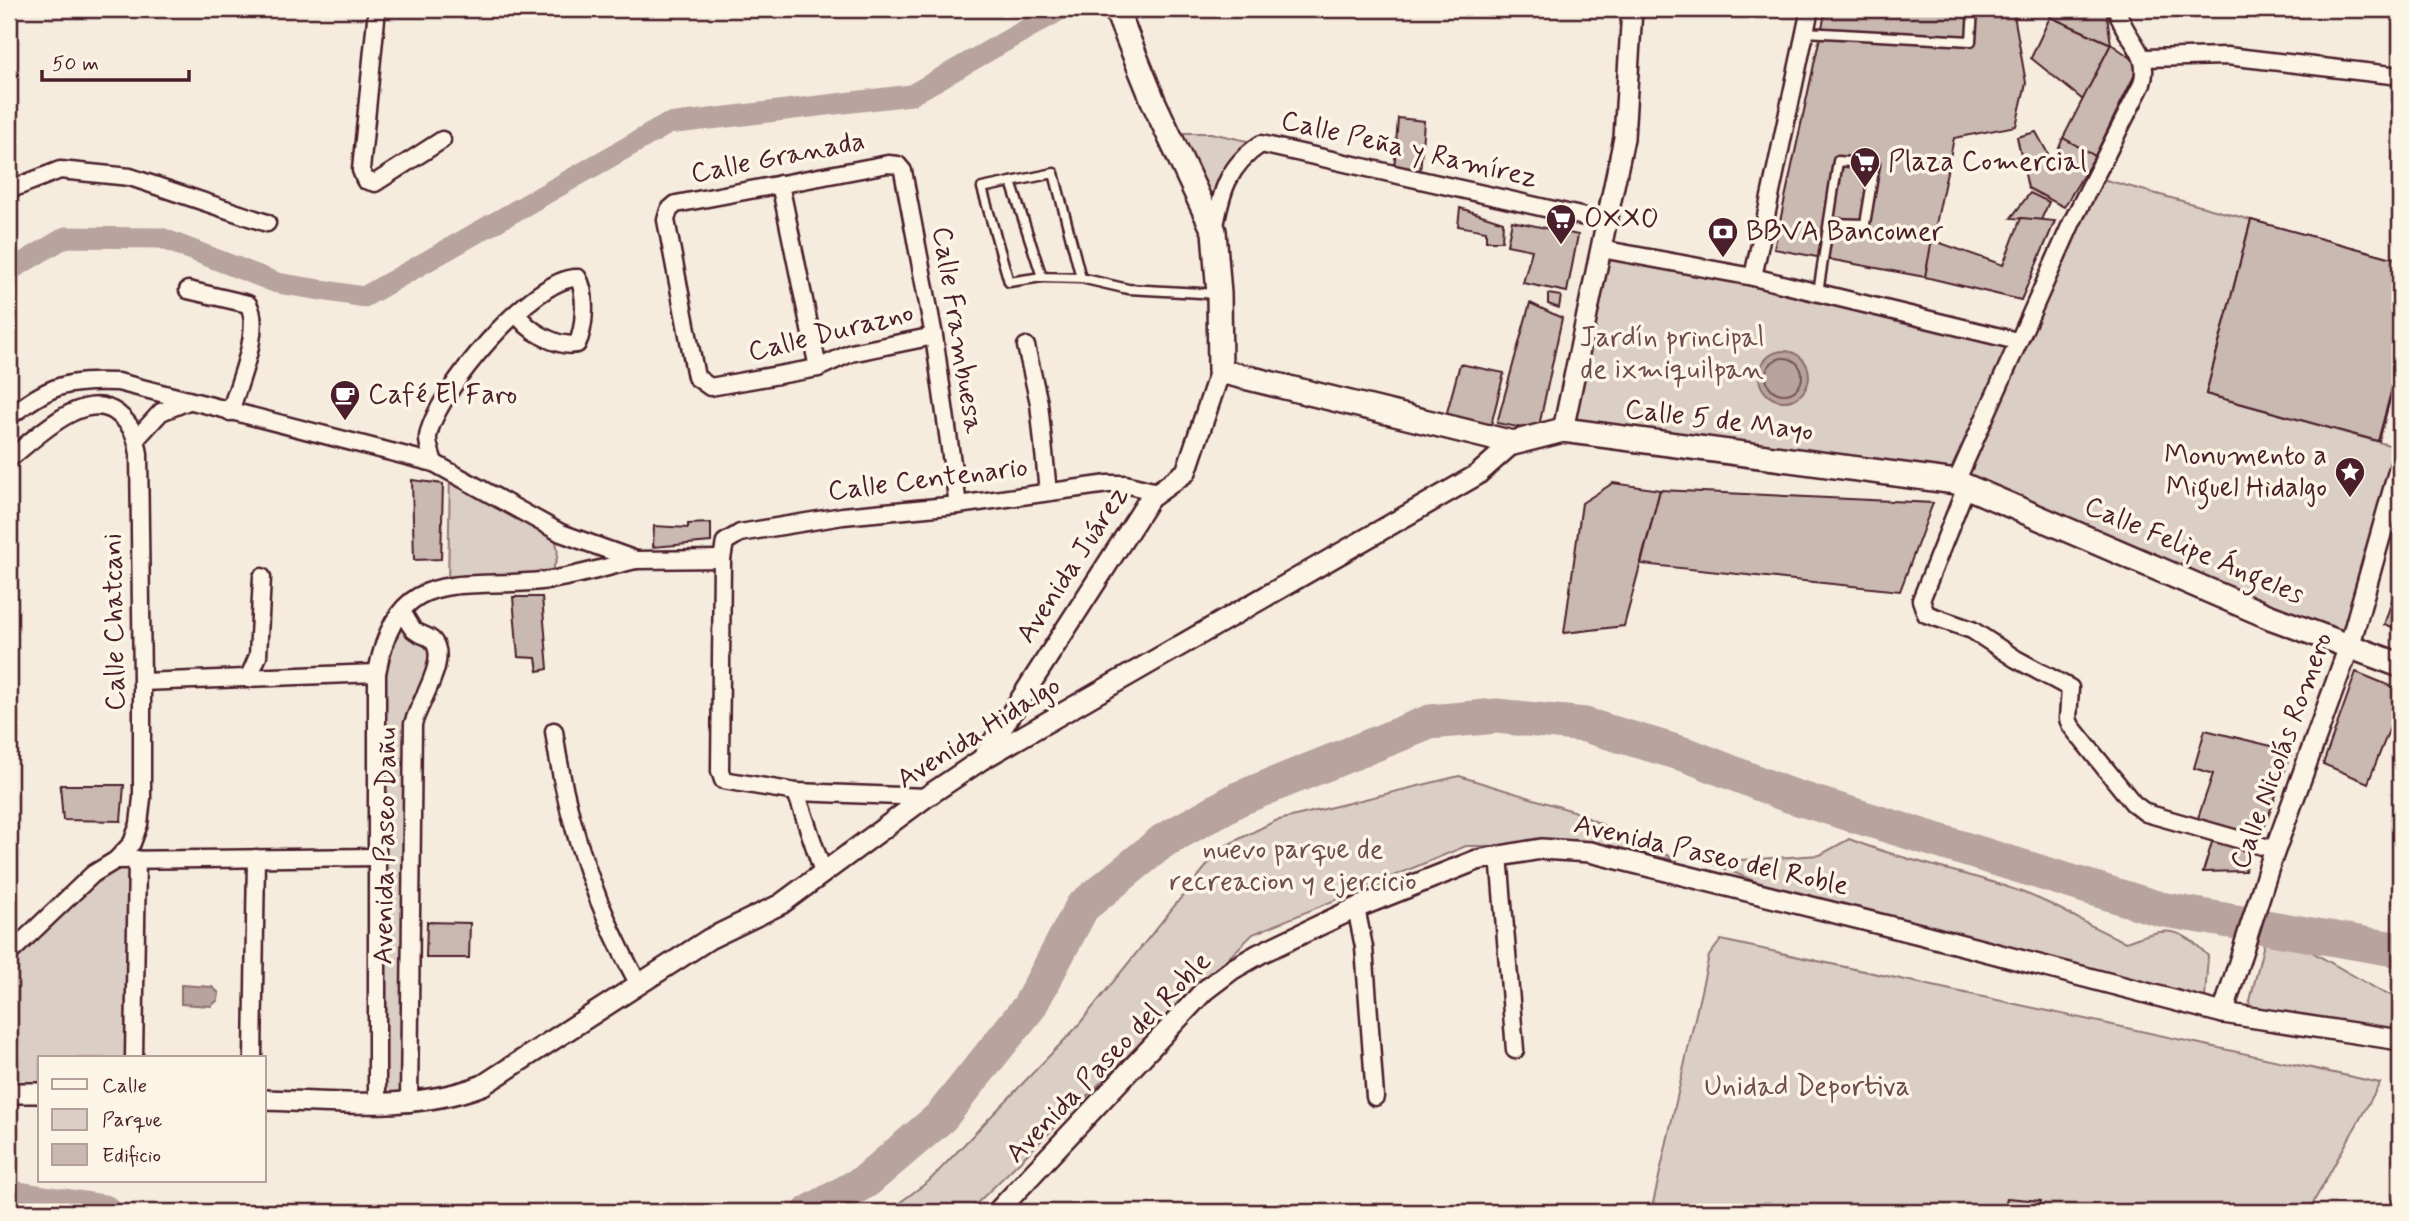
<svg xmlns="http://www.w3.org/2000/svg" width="2409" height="1221" font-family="Mynerve,sans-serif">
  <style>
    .green { fill: #dbcec4; stroke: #927678; stroke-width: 2 }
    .water { fill: #b8a39e; stroke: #8c6e70; stroke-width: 2 }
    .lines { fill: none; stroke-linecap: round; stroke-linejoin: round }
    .shore { stroke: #765459; stroke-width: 2 }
    .canal { stroke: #b8a39e; stroke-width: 21 }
    .river { stroke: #b8a39e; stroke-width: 35 }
    .building { fill: #cab9b1; stroke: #4a1f2b; stroke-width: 2 }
    .service-casing { stroke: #4a1f2b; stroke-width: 13 }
    .minor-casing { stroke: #4a1f2b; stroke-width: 21 }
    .tertiary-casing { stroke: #4a1f2b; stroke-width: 24 }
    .secondary-casing { stroke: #4a1f2b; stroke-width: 28 }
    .service { stroke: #fcf5e5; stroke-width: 8 }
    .minor { stroke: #fcf5e5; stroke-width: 16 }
    .tertiary { stroke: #fcf5e5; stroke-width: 19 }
    .secondary { stroke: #fcf5e5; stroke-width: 23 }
    .labels { text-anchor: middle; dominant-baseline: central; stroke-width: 7; stroke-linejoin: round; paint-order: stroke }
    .street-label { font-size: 28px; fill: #4a1f2b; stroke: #fcf5e5 }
    .poi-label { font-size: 28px; fill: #4a1f2b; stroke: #fcf5e5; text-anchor: start }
    .park-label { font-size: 28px; fill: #6e4b51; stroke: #fcf5e5 }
  </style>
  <rect width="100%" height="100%" fill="#f5ecde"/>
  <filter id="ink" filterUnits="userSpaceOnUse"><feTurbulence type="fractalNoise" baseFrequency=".0143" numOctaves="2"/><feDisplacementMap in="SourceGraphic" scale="14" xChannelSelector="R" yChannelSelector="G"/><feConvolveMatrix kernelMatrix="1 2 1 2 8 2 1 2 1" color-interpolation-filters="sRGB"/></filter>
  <g filter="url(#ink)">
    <!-- green -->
    <g class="green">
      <polygon points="1168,133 1211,133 1261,144 1242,156 1214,231"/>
      <polygon points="2095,177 2251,220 2206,394 2400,448 2400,466 2350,644 1956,482 1563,430 1601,249 2017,341"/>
      <path d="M450,473L551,528C561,550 561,564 542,581L448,585Z"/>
      <polygon points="402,612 439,651 418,705 409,1103 377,1103 377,673"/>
      <polygon points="1459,776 1573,811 1678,860 1590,846 1466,846 1253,934 968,1212 887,1212 929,1181 1076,1028 1221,848 1275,821"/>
      <path d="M1849,839C1910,864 1978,873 2039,899C2069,912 2096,930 2126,942C2164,928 2178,924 2208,956L2205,998L1799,900L1709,862L1820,855Z"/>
      <polygon points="137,859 134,1058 40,1058 40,1093 9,1093 9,954 93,874"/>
      <polygon points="2268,927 2384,993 2400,996 2400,1043 2248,1009"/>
      <polygon points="1721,940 2380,1083 2308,1212 1651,1212 1709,956"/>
    </g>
    <!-- water -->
    <g class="water">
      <circle cx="1784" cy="376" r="25"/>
      <polygon points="181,985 212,987 219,993 218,1000 211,1006 181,1004"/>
    </g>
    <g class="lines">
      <!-- shore -->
      <circle class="shore" cx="1784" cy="376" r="18"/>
      <!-- canal -->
      <polyline class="canal" points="9,271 66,237 161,238 277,283 364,297 668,124 911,95 1062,9"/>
      <!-- river -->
      <g class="river">
        <polyline points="9,1201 18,1199 104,1212"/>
        <polyline points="810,1212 866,1181 941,1117 1029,1007 1082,907 1163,841 1238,799 1430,722 1497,716 1585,725 1690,756 1785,794 2160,909 2400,950"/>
      </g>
    </g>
    <!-- building -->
    <g class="building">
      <polygon points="1826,9 2013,9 2026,83 2016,126 1954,138 1925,277 1774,249"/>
      <polygon points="2050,9 2106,9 2111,44 2050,17"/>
      <polygon points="2050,17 2111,44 2083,100 2031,58"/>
      <polygon points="2111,44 2140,64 2095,156 2063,138"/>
      <polygon points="1398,118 1424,121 1420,174 1394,171"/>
      <polygon points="2036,132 2053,163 2063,138 2095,156 2064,207 2028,188 2017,137"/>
      <polygon points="2030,193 2049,202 2041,220 2011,218"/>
      <polygon points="1460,208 1503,222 1502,241 1486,241 1486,231 1458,226"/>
      <polygon points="2021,218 2055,221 2021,300 1925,277 1932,240 2003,265"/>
      <polygon points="2251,220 2400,260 2400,361 2379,441 2206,394"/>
      <polygon points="2251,220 2400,260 2400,358 2378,441 2206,394"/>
      <polygon points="1512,221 1578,235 1567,292 1523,283 1532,250 1507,245"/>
      <polygon points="1548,294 1561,296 1559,308 1548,304"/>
      <polygon points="1530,303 1562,318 1538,431 1497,423"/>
      <polygon points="1460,364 1504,373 1491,425 1446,416"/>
      <polygon points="412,480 443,484 441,559 414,560"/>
      <polygon points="1613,483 1660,490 1624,626 1564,633 1582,503"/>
      <polygon points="1660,490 1933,503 1900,591 1641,564"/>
      <polygon points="711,523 711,542 653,547 654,526 688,528 688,524"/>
      <polygon points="2400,576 2400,631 2384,625"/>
      <polygon points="513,597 542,597 548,669 538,671 536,658 518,657"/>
      <polygon points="2356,672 2400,690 2400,702 2368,783 2323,764"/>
      <polygon points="2205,730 2292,751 2260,839 2197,821 2213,774 2194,768"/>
      <polygon points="60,785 124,785 121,821 63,820"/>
      <polygon points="2213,839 2249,849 2245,871 2203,872"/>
      <polygon points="427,922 470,923 469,958 426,958"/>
      <polygon points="2007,1198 2041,1201 2039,1212 2004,1212"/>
    </g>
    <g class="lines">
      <!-- service casing -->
      <g class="service-casing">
        <g id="service">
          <polyline points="1805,32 1971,41 1973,9"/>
          <polyline points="1011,182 982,188 1009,282 1042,277"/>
          <polyline points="1081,278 1054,173 1011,182 1042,277 1081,278 1128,289 1219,294"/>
          <polyline points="1818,293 1838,161 1875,164 1865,224 1829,223"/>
        </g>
      </g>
      <!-- minor casing -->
      <g class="minor-casing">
        <g id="minor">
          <polyline points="377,9 361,170 365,180 375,183 442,140"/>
          <polyline points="2144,58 2227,56 2400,76"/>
          <polyline points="780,184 818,368"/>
          <polyline points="9,190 60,170 130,177 267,223"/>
          <path d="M1214,231C1221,193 1227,166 1261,144L1607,222"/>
          <polyline points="1601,249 1753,277 2017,341"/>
          <polyline points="1753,277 1810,9"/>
          <path d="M188,290L248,304C263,328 238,385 230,412"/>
          <polyline points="934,336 851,353 818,368 710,387 696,377 666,220 669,210 676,204 888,164 898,165 903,171 934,336 958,505"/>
          <polyline points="1026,346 1039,403 1048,492"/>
          <path d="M9,417C50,385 66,380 118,382L434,463L561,533L636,560L722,559"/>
          <polyline points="137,438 161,412 186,402"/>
          <path d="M9,459C35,439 83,388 117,413C132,425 136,435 139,454L142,682V798L139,824L132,843L116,860L93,874L9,954"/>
          <path d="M434,463C432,455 427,444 428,437C434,394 535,275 578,278C587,293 585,328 577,344C557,348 526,330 517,313"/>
          <path d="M1956,482L2072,222L2142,84C2152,51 2124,40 2117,9"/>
          <polyline points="1966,487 1921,600 1926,614 1972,630 2016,659 2070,688 2068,719 2071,726 2133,803 2146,813 2276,850"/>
          <path d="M402,612C406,617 409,625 414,630C420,635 429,636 433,641C449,660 419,702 413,724L409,1103"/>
          <polyline points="248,679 258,656 262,577"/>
          <polyline points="142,682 377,673"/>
          <path d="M554,731C566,820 596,907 639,985"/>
          <polyline points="796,792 823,872"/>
          <polyline points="926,797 796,792 723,780 720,771 722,559 725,542 740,533 843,516 958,505 1108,484 1125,484 1157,492"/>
          <polyline points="1499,855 1515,1050"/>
          <polyline points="116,860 377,857"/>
          <polyline points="1356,908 1364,947 1375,1097"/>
          <polyline points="134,1058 137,859"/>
          <polyline points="253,1058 256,858"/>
          <path d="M377,1103V673C397,564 456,590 541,581C572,578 605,567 636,560"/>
          <polyline points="2397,1212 2400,1207"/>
        </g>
      </g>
      <!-- tertiary casing -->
      <g class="tertiary-casing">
        <g id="tertiary">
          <polyline points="1563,430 1624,138 1632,9"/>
          <polyline points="984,756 1150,498 1186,472 1220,371"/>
          <polyline points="2223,1013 2270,864 2350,644 2400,466"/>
          <polyline points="9,1093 40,1093"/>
          <path d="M264,1100C337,1102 413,1112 483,1085L709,939L781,904L926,797L981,760L1477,475L1513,443"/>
          <polyline points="997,1212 1204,991 1233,969 1259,954 1356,908 1477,860 1541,849 1590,852 1920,934 2223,1013 2400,1040"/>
        </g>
      </g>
      <!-- secondary casing -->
      <g class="secondary-casing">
        <polyline id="secondary" points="1116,9 1154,103 1214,231 1219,294 1220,371 1513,443 1563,430 1956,482 2270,617 2400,665"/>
      </g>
      <!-- service -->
      <use href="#service" class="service"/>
      <!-- minor -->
      <use href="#minor" class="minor"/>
      <!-- tertiary -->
      <use href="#tertiary" class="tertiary"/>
      <!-- secondary -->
      <use href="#secondary" class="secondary"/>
    </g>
  </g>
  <!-- icons -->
  <defs>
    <g id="supermarket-pin" transform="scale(1.575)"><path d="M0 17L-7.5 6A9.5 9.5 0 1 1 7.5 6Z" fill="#4a1f2b" stroke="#fcf5e5"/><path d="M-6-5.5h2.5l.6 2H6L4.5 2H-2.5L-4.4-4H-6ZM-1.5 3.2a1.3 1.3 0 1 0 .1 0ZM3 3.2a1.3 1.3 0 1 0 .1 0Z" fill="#fff"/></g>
    <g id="bank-pin" transform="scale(1.575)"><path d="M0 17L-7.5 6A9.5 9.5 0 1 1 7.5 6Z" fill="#4a1f2b" stroke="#fcf5e5"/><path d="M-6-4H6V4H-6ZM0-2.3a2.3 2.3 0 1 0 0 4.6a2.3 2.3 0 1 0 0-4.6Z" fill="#fff"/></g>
    <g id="cafe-pin" transform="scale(1.575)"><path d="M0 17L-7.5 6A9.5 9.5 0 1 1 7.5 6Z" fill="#4a1f2b" stroke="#fcf5e5"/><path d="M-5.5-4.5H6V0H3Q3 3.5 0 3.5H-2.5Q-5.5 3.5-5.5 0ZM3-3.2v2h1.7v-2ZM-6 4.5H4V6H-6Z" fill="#fff"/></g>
    <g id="sight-pin" transform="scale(1.575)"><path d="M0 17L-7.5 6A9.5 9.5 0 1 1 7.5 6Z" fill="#4a1f2b" stroke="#fcf5e5"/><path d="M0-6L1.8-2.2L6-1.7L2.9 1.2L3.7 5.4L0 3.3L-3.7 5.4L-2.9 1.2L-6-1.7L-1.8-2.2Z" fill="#fff"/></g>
  </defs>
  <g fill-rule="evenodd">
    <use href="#supermarket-pin" x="1865" y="162"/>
    <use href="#supermarket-pin" x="1561" y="219"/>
    <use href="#bank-pin" x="1723" y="232"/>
    <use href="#cafe-pin" x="345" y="395"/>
    <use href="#sight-pin" x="2350" y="472"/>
  </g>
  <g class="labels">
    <!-- street labels -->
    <g class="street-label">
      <text transform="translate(1409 150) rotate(13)">Calle Peña y Ramírez</text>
      <text transform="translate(778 158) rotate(-11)">Calle Granada</text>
      <text transform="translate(957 330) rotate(81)">Calle Frambuesa</text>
      <text transform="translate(831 333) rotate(-14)">Calle Durazno</text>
      <text transform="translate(1719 421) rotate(7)">Calle 5 de Mayo</text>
      <text transform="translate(928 480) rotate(-7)">Calle Centenario</text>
      <text transform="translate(2194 551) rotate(23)">Calle Felipe Ángeles</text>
      <text transform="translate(1073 565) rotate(-57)">Avenida Juárez</text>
      <text transform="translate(115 622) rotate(-91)">Calle Chatcani</text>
      <text transform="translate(979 733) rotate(-32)">Avenida Hidalgo</text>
      <text transform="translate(2282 751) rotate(-70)">Calle Nicolás Romero</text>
      <text transform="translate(386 846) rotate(-89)">Avenida Paseo Dañu</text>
      <text transform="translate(1711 856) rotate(13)">Avenida Paseo del Roble</text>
      <text transform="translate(1109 1058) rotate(-46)">Avenida Paseo del Roble</text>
    </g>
    <!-- poi labels -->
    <g class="poi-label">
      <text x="1888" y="162">Plaza Comercial</text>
      <text x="1584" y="219">OXXO</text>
      <text x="1746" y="232">BBVA Bancomer</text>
      <text x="368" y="395">Café El Faro</text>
      <text x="2327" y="456" text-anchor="end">Monumento a<tspan x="2327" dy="32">Miguel Hidalgo</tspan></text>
    </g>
    <!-- park labels -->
    <g class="park-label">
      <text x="1672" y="338">Jardín principal<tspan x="1672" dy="32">de ixmiquilpan</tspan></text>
      <text x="1293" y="850">nuevo parque de<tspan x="1293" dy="32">recreacion y ejercicio</tspan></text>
      <text x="1807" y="1087">Unidad Deportiva</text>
    </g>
  </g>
  <!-- margin -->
  <rect width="2409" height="1221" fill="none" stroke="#fcf5e5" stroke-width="35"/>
  <rect x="18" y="18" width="2374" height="1186" fill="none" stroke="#4a1f2b" stroke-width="2.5" filter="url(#ink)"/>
  <!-- legend -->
  <rect x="38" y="1056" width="228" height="126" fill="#fcf5e5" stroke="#b59f9b" stroke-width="2"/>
  <rect x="52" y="1079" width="35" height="10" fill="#fcf5e5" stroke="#b59f9b" stroke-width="2"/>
  <text x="102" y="1092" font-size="21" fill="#4a1f2b">Calle</text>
  <rect x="52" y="1109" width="35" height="21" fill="#dbcec4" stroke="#b59f9b" stroke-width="2"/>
  <text x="102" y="1126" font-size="21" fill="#4a1f2b">Parque</text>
  <rect x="52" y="1144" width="35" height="21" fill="#cab9b1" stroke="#b59f9b" stroke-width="2"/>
  <text x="102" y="1162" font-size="21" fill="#4a1f2b">Edificio</text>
  <!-- scale -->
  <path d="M42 70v10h147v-10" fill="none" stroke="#4a1f2b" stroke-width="3.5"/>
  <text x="52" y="70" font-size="21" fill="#4a1f2b" stroke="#fcf5e5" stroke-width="5" paint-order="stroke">50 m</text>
</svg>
